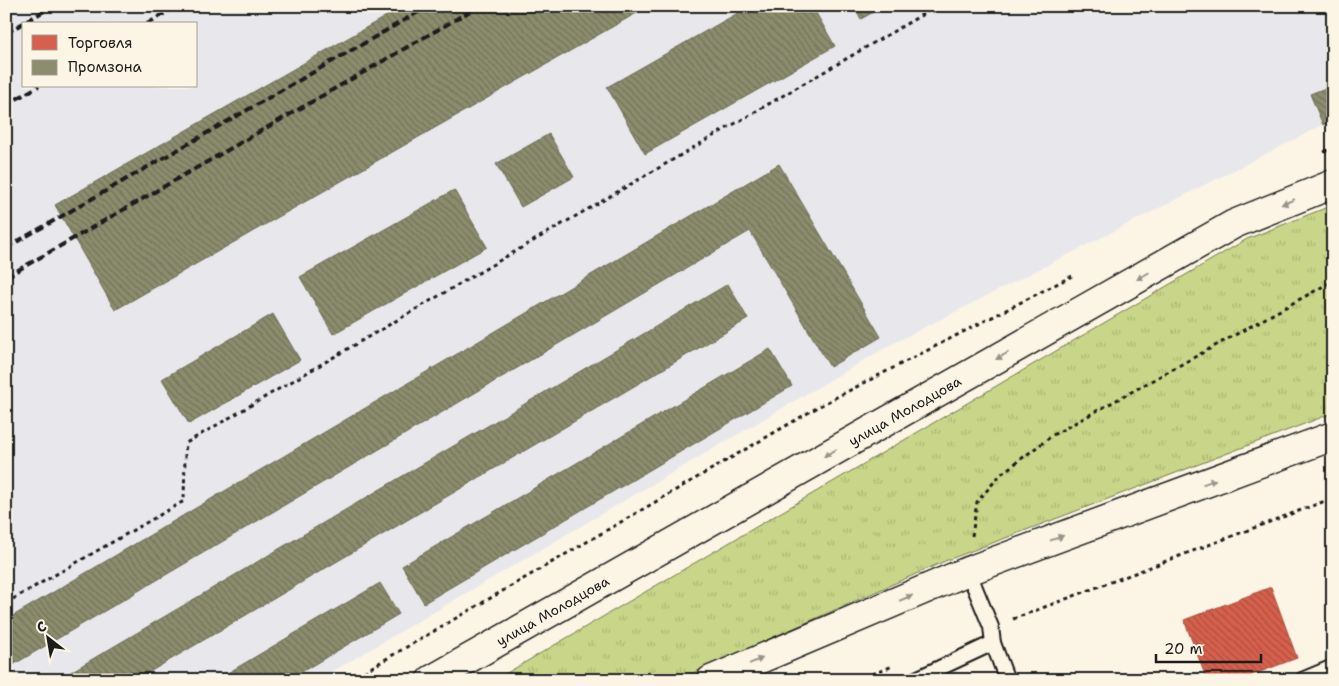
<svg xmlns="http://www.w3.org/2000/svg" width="1339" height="686" font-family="'Shantell Sans',sans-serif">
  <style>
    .built { fill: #e8e8ec; fill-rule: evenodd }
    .park { fill: url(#park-tufts); stroke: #727852 }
    .shops { fill: url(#shops-back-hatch); stroke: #9e4c3e }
    .industry { fill: url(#industry-back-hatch); stroke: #6a6a55 }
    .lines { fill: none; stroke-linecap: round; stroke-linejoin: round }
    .lane-casing { stroke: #1c1c1c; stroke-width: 18 }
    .secondary-casing { stroke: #1c1c1c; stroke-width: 31 }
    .path { stroke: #1c1c1c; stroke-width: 3; stroke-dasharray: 4 4; stroke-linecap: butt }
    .lane { stroke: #fcf5e5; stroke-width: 14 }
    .secondary { stroke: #fcf5e5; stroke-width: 28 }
    .rail { stroke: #1c1c1c; stroke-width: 4; stroke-dasharray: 8 4; stroke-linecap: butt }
    .oneway { fill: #97938b }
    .labels { text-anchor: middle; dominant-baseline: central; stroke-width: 5; stroke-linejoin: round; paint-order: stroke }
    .street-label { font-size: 14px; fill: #1c1c1c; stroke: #fcf5e5 }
  </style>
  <defs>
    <pattern id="park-tufts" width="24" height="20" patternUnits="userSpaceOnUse" patternTransform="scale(1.25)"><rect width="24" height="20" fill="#c9d588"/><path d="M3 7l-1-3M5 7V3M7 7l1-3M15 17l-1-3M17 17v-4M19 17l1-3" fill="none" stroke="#acb675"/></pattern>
    <pattern id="shops-back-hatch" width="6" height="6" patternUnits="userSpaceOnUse" patternTransform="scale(1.25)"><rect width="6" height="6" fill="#d6604d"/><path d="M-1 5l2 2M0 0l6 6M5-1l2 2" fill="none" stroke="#ad4e3f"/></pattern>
    <pattern id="industry-back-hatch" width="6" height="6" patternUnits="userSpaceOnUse" patternTransform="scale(1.25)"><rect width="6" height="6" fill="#8c8c6e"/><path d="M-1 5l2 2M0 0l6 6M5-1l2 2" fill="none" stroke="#72725a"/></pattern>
  </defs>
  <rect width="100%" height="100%" fill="#fcf5e5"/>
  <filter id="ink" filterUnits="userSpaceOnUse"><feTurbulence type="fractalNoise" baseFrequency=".02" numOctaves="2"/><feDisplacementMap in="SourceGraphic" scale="10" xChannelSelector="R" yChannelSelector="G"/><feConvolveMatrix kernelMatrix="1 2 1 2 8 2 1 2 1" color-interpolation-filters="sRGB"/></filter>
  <g filter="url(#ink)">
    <!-- built -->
    <path class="built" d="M6,6H1333V121L1323,125L892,344L318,680H6ZM24,24H196V86H24Z"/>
    <!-- park -->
    <polygon class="park" points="1333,205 1333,413 945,561 677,680 495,680 1247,239"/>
    <!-- shops -->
    <polygon class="shops" points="1271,587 1297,658 1239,680 1207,680 1184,620"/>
    <!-- industry -->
    <g class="industry">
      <polygon points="404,6 649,6 115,310 55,205"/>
      <polygon points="750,6 812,6 835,46 645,154 607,87"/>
      <polygon points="854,6 884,6 861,19"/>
      <polygon points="1333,85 1333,121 1323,125 1310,94"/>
      <polygon points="549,134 574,177 521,207 496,164"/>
      <polygon points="779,164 881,337 830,367 750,231 6,669 6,620"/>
      <polygon points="454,190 487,247 333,334 300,277"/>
      <polygon points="728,284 748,319 136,680 57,680"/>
      <polygon points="273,314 300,360 189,424 162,379"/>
      <polygon points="770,349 792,386 424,603 402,566"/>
      <polygon points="380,583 399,614 288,680 216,680"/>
    </g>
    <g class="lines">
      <!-- lane casing -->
      <g class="lane-casing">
        <g id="lane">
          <polyline points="968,571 991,627 993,643 1007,680"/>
          <polyline points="914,680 993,643"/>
          <polyline points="1302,680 1333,667"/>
        </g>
      </g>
      <!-- secondary casing -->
      <g class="secondary-casing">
        <g id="secondary">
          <path id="s1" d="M431,680L1234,224L1333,184"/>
          <polyline points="711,680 968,571 1333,436"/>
        </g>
      </g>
      <!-- path -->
      <g class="path">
        <polyline points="1324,152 1333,148"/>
        <polyline points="972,536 977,502 1001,474 1053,435 1333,281"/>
        <polyline points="6,603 184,501 185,455 186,443 937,6"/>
        <polyline points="1013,619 1333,498"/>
        <polyline points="350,680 825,403 1072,276"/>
        <polyline points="857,680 893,666"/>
      </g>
      <!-- lane -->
      <use href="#lane" class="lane"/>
      <!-- secondary -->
      <use href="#secondary" class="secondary"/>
      <!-- rail -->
      <g class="rail">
        <polyline points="147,24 177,6"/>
        <polyline points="6,33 53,6"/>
        <polyline points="6,105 39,86"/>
        <polyline points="6,248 429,6"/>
        <polyline points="6,277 479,6"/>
      </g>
    </g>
    <!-- one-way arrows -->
    <defs><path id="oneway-solid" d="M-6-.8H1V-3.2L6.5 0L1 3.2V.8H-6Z" transform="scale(1.25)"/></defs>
    <g class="oneway">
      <use href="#oneway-solid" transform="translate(1288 202) rotate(158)"/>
      <use href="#oneway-solid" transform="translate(1143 276) rotate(150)"/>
      <use href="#oneway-solid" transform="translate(1002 356) rotate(150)"/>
      <use href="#oneway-solid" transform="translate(830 453) rotate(150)"/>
      <use href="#oneway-solid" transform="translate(1209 482) rotate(-20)"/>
      <use href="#oneway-solid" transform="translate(1057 538) rotate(-20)"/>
      <use href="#oneway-solid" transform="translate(906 598) rotate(-23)"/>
      <use href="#oneway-solid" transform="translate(756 661) rotate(-23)"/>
    </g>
  </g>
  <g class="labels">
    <!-- street labels -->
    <g class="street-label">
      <text stroke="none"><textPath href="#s1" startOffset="545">улица Молодцова</textPath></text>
      <text stroke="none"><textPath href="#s1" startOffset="140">улица Молодцова</textPath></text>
    </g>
  </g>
  <!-- margin -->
  <rect width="1339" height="686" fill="none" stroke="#fcf5e5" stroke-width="25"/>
  <rect x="12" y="12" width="1314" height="661" fill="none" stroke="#1c1c1c" stroke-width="2" filter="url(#ink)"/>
  <!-- legend -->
  <rect x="22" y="22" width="175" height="65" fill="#fcf5e5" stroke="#a29e95"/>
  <rect x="32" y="35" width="25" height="15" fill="#d6604d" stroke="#a29e95"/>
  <text x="68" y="48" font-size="15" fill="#1c1c1c">Торговля</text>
  <rect x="32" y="60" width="25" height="15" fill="#8c8c6e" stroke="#a29e95"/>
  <text x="68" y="72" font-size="15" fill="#1c1c1c">Промзона</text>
  <!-- north arrow -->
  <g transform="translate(48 638) rotate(329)" stroke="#fcf5e5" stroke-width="4" paint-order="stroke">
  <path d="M0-4L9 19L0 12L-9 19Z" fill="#1c1c1c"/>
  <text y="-8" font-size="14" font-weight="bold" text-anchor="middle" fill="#1c1c1c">С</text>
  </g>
  <!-- scale -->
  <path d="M1156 654v8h105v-8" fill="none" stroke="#1c1c1c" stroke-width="2.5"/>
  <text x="1164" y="654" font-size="15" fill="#1c1c1c" stroke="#fcf5e5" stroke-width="4" paint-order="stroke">20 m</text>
</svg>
